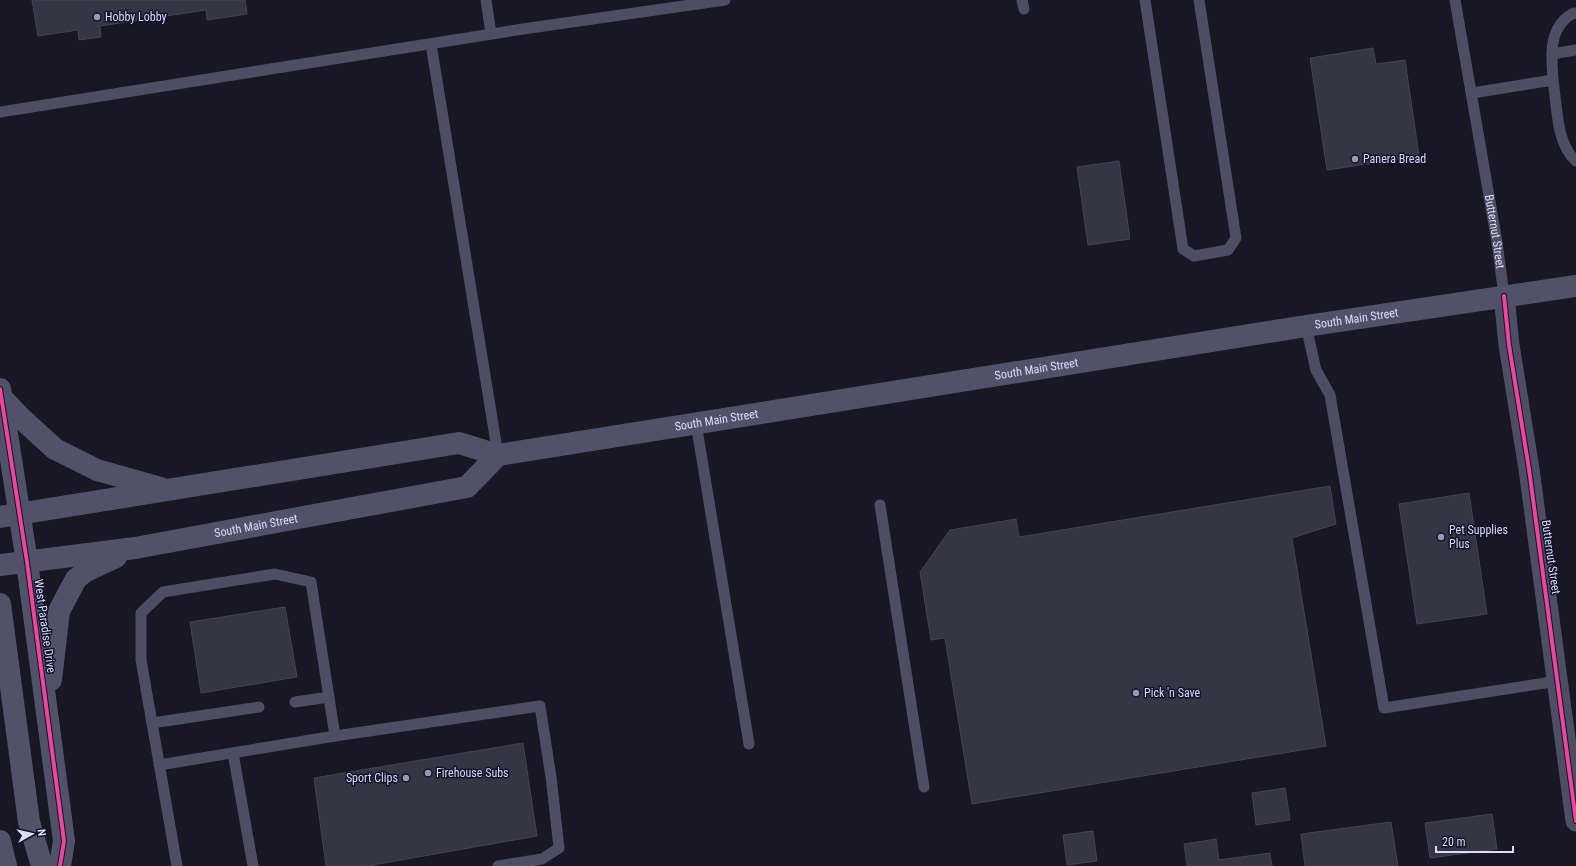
<svg xmlns="http://www.w3.org/2000/svg" width="1576" height="866" font-family="'Roboto Condensed',sans-serif">
  <style>
    .building { fill: #363544; stroke: #454256 }
    .lines { fill: none; stroke-linecap: round; stroke-linejoin: round }
    .lane { stroke: #4d4d63; stroke-width: 11 }
    .street { stroke: #4d4d63; stroke-width: 21 }
    .secondary { stroke: #515269; stroke-width: 22 }
    .cycleway-casing { stroke: #141228; stroke-width: 6 }
    .cycleway { stroke: #ed469a; stroke-width: 4 }
    .poi-dot { fill: #9896b0; stroke: #141228; stroke-width: 1.5 }
    .labels { text-anchor: middle; dominant-baseline: central; stroke-width: 3; stroke-linejoin: round; paint-order: stroke }
    .poi-label { font-size: 12px; fill: #dddbfc; stroke: #141228; text-anchor: start }
    .street-label { font-size: 12px; fill: #dddbfc; stroke: #141228 }
  </style>
  <rect width="100%" height="100%" fill="#181723"/>
  <!-- building -->
  <g class="building">
    <polygon points="32,0 245,0 247,14 207,20 206,10 100,26 101,37 79,40 78,30 38,36"/>
    <polygon points="1373,48 1376,64 1405,60 1419,156 1327,170 1310,58"/>
    <polygon points="1119,161 1130,239 1088,245 1077,167"/>
    <polygon points="1330,486 1336,524 1292,538 1326,746 972,804 945,638 931,640 920,572 950,530 1016,519 1019,537"/>
    <polygon points="1469,493 1487,614 1417,624 1399,504"/>
    <polygon points="285,607 297,677 201,693 190,622"/>
    <polygon points="523,743 537,836 367,866 326,866 314,778"/>
    <polygon points="1285,788 1290,820 1256,825 1252,793"/>
    <polygon points="1492,814 1497,849 1430,858 1425,823"/>
    <polygon points="1391,822 1398,866 1305,866 1301,834"/>
    <polygon points="1093,831 1097,861 1067,865 1063,835"/>
    <polygon points="1216,839 1219,860 1270,853 1272,866 1187,866 1184,844"/>
  </g>
  <g class="lines">
    <!-- lane -->
    <g class="lane">
      <polyline points="486,0 491,34"/>
      <polyline points="1022,0 1024,9"/>
      <polyline points="1145,0 1183,249 1194,256 1228,250 1236,238 1199,0"/>
      <path id="s1" d="M1455,0L1497,242L1504,296"/>
      <polyline points="431,44 498,455"/>
      <polyline points="1552,54 1576,50"/>
      <path d="M1553,80C1552,60 1548,35 1565,19C1569,16 1571,13 1576,13"/>
      <path d="M1472,93L1553,80C1557,105 1556,144 1576,161"/>
      <polyline points="0,112 523,29 725,0"/>
      <polyline points="1306,326 1316,370 1330,395 1384,708 1558,681"/>
      <polyline points="696,423 749,744"/>
      <polyline points="880,505 924,787"/>
      <polyline points="295,702 329,697"/>
      <polyline points="152,723 259,707"/>
      <polyline points="335,736 540,706 551,777 559,848 542,859 498,866"/>
      <polyline points="233,753 253,866"/>
      <polyline points="159,765 335,736 311,582 275,574 163,592 141,613 141,660 177,866"/>
    </g>
    <!-- street -->
    <polyline class="street" points="1504,296 1509,345 1529,469 1576,821"/>
    <!-- secondary -->
    <g class="secondary">
      <polyline points="0,389 27,562 64,841 60,866"/>
      <polyline points="1,397 22,419 55,449 97,470 161,488"/>
      <path id="s2" d="M0,517L459,443L498,455L1306,326L1576,286"/>
      <path id="s3" d="M0,565L135,548L467,487L498,455"/>
      <polyline points="0,604 29,822 42,866"/>
      <polyline points="51,680 59,611 76,579 86,571 116,557"/>
      <polyline points="0,841 6,866"/>
    </g>
    <!-- cycleway casing -->
    <g class="cycleway-casing">
      <g id="cycleway">
        <polyline points="1504,296 1509,345 1529,469 1576,821"/>
        <polyline points="0,389 27,562 64,841 60,866"/>
      </g>
    </g>
    <!-- cycleway -->
    <use href="#cycleway" class="cycleway"/>
  </g>
  <!-- markers -->
  <g class="poi-dot">
    <circle cx="97" cy="17" r="4"/>
    <circle cx="1355" cy="159" r="4"/>
    <circle cx="1441" cy="537" r="4"/>
    <circle cx="1136" cy="693" r="4"/>
    <circle cx="428" cy="773" r="4"/>
    <circle cx="406" cy="778" r="4"/>
  </g>
  <g class="labels">
    <!-- poi labels -->
    <g class="poi-label">
      <text x="105" y="17">Hobby Lobby</text>
      <text x="1363" y="159">Panera Bread</text>
      <text x="1449" y="530">Pet Supplies<tspan x="1449" dy="14">Plus</tspan></text>
      <text x="1144" y="693">Pick 'n Save</text>
      <text x="436" y="773">Firehouse Subs</text>
      <text x="398" y="778" text-anchor="end">Sport Clips</text>
    </g>
    <!-- street labels -->
    <g class="street-label">
      <text stroke="none"><textPath href="#s1" startOffset="235">Butternut Street</textPath></text>
      <text stroke="none"><textPath href="#s2" startOffset="1375">South Main Street</textPath></text>
      <text stroke="none"><textPath href="#s2" startOffset="1051">South Main Street</textPath></text>
      <text stroke="none"><textPath href="#s2" startOffset="727">South Main Street</textPath></text>
      <text stroke="none"><textPath href="#s3" startOffset="259">South Main Street</textPath></text>
      <text transform="translate(1551 557) rotate(82)">Butternut Street</text>
      <text transform="translate(45 626) rotate(82)">West Paradise Drive</text>
    </g>
  </g>
  <!-- north arrow -->
  <g transform="translate(32 834) rotate(82)" stroke="#141228" stroke-width="3" paint-order="stroke">
  <path d="M0-3L7 15L0 10L-7 15Z" fill="#dddbfc"/>
  <text y="-6" font-size="11" font-weight="bold" text-anchor="middle" fill="#dddbfc">N</text>
  </g>
  <!-- scale -->
  <path d="M1436 846v6h77v-6" fill="none" stroke="#dddbfc" stroke-width="2"/>
  <text x="1442" y="846" font-size="12" fill="#dddbfc" stroke="#141228" stroke-width="3" paint-order="stroke">20 m</text>
</svg>
